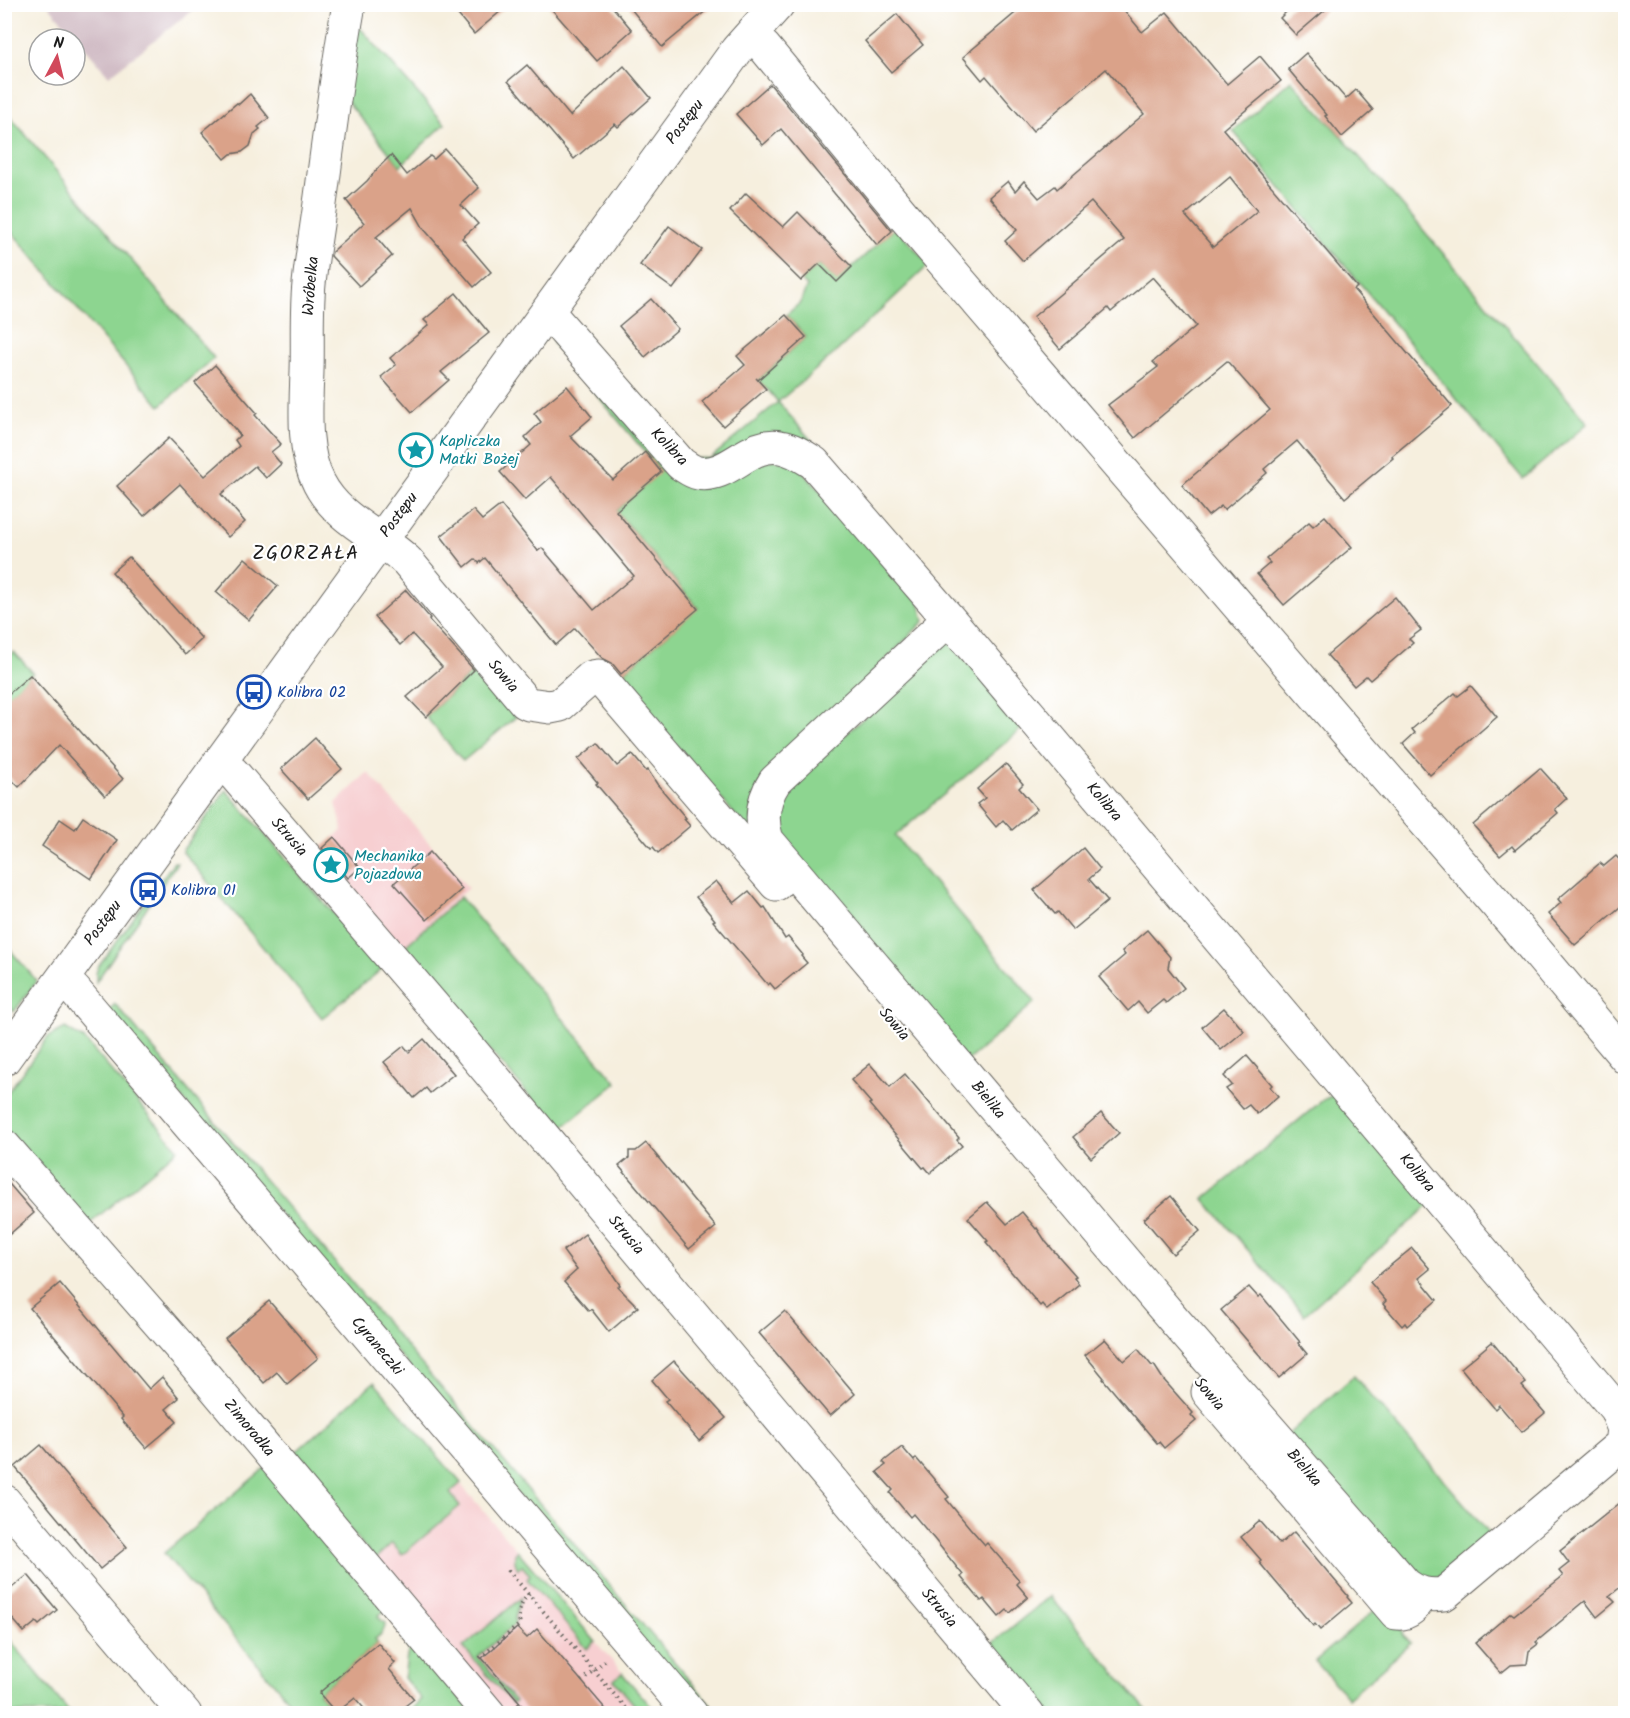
<svg xmlns="http://www.w3.org/2000/svg" width="1630" height="1718" font-family="Kalam,sans-serif">
  <style>
    .built { fill: #f7cfd1 }
    .industrial { fill: #d2bdc6 }
    .green { fill: #8dd590; stroke: #547856; stroke-width: 1.5 }
    .building { fill: #daa289; fill-rule: evenodd }
    .lines { fill: none; stroke-linecap: round; stroke-linejoin: round }
    .minor-casing { stroke: #686660; stroke-width: 35 }
    .path { stroke: #686660; stroke-width: 4; stroke-dasharray: 1.5 4.5; stroke-linecap: butt }
    .minor { stroke: #fff; stroke-width: 33 }
    .labels { text-anchor: middle; dominant-baseline: central; stroke-width: 4.5; stroke-linejoin: round; paint-order: stroke }
    .street-label { font-size: 16px; fill: #1c1c1c; stroke: #fff }
    .culture-label { font-size: 16px; fill: #0d838f; stroke: #fff; text-anchor: start }
    .transit-label { font-size: 16px; fill: #164399; stroke: #fff; text-anchor: start }
    .quarter-label { font-size: 20px; letter-spacing: 1.5px; fill: #1c1c1c; stroke: #fff }
  </style>
  <rect width="100%" height="100%" fill="#fff"/>
  <filter id="ink" filterUnits="userSpaceOnUse"><feTurbulence type="fractalNoise" baseFrequency=".0167" numOctaves="2"/><feDisplacementMap in="SourceGraphic" scale="12" xChannelSelector="R" yChannelSelector="G"/><feConvolveMatrix kernelMatrix="1 2 1 2 8 2 1 2 1" color-interpolation-filters="sRGB"/></filter>
  <filter id="wash" filterUnits="userSpaceOnUse"><feTurbulence type="fractalNoise" baseFrequency=".008" numOctaves="4" result="noise"/><feDisplacementMap in="SourceGraphic" scale="24" xChannelSelector="R" yChannelSelector="G"/><feGaussianBlur stdDeviation="1.35" result="paint"/><feColorMatrix in="noise" values="0 0 0 0 0 0 0 0 0 0 0 0 0 0 0 0 0 1.4 0 .05"/><feComposite in="paint" operator="in"/></filter>
  <g filter="url(#wash)">
    <rect width="100%" height="100%" fill="#f6efde"/>
    <!-- built -->
    <g class="built">
      <polygon points="368,772 468,888 402,949 318,850 343,830 336,803"/>
      <polygon points="374,1382 508,1540 657,1713 505,1713 289,1458"/>
    </g>
    <!-- industrial -->
    <polygon class="industrial" points="190,4 194,9 109,76 48,5"/>
    <!-- green -->
    <g class="green">
      <polygon points="354,21 445,124 400,166 343,96"/>
      <polygon points="1291,80 1395,197 1588,423 1523,479 1233,131"/>
      <polygon points="4,109 214,358 160,406 5,224"/>
      <polygon points="896,227 929,265 834,354 778,402 817,447 712,457 778,402 768,390 766,389 758,380 806,337 786,315 800,303 807,286 801,281 819,264 837,281"/>
      <polygon points="555,341 659,458 761,459 794,462 919,601 924,621 758,790 752,835 618,677 698,608 616,511 661,471 553,343"/>
      <polygon points="948,641 1026,725 895,836 1035,1002 966,1062 777,836 780,794"/>
      <polygon points="14,652 33,673 5,698 5,660"/>
      <polygon points="476,669 516,717 463,761 426,717"/>
      <polygon points="226,790 382,969 322,1018 182,851"/>
      <polygon points="174,862 177,863 96,982 96,973 98,967"/>
      <polygon points="460,897 617,1083 559,1130 402,949"/>
      <polygon points="4,943 37,981 14,1012 5,1001"/>
      <polygon points="115,1004 718,1713 702,1713 108,1011"/>
      <polygon points="65,1028 85,1040 178,1149 87,1226 5,1132 5,1096 48,1037"/>
      <polygon points="1338,1093 1434,1201 1304,1315 1204,1199 1323,1100"/>
      <polygon points="1354,1376 1492,1536 1443,1576 1426,1580 1407,1576 1285,1437"/>
      <polygon points="374,1382 461,1483 450,1493 460,1506 402,1555 392,1543 375,1559 289,1458"/>
      <path d="M266,1467L386,1609L378,1616L383,1622L385,1621C386,1629 381,1635 375,1639L378,1643L319,1693L336,1713L345,1706L351,1713H299L164,1553Z"/>
      <path d="M517,1550L595,1641L587,1649L527,1579L530,1575L522,1566L518,1569C514,1562 513,1556 517,1550Z"/>
      <polygon points="1050,1596 1149,1713 1046,1713 990,1645"/>
      <polygon points="521,1598 515,1617 515,1624 478,1657 515,1701 512,1703 463,1647"/>
      <polygon points="1381,1605 1400,1626 1403,1636 1411,1643 1348,1698 1315,1661"/>
      <polygon points="5,1634 70,1713 5,1713"/>
      <path d="M413,1643L473,1713H408L421,1699L404,1678C407,1664 404,1656 413,1643Z"/>
      <polygon points="622,1673 657,1713 641,1713 614,1680"/>
    </g>
    <g id="blocks">
      <!-- building -->
      <g class="building">
        <polygon points="449,4 509,4 474,34"/>
        <polygon points="547,4 610,4 632,30 597,61"/>
        <polygon points="627,4 714,4 662,47"/>
        <path d="M1026,4H1119L1142,32L1167,12L1227,84L1260,56L1281,81L1223,129L1357,287L1354,290L1452,406L1392,456L1393,458L1345,498L1297,441L1264,469L1267,473L1224,510L1221,506L1208,516L1182,485L1270,410L1227,361L1135,438L1108,405L1158,367L1153,362L1196,326L1153,277L1111,312L1108,308L1060,349L1033,317L1124,240L1091,202L1023,261L1005,241L1017,230L989,197L1008,181L1015,191L1024,181L1039,198L1055,186L1057,189L1144,114L1106,69L1033,131L986,76L982,80L963,57ZM1230,177L1257,211L1213,247L1185,215Z"/>
        <polygon points="1294,4 1332,4 1296,35 1280,18"/>
        <polygon points="897,14 923,45 891,72 865,41"/>
        <polygon points="1306,53 1346,99 1356,90 1373,110 1342,137 1325,116 1327,115 1288,69"/>
        <polygon points="527,65 570,116 624,66 651,98 618,127 615,124 574,159 508,81"/>
        <polygon points="770,84 892,231 877,245 781,129 763,145 736,114"/>
        <polygon points="250,94 269,118 258,127 260,129 254,134 250,146 242,152 231,154 225,159 202,132 237,103 239,104"/>
        <polygon points="445,149 479,188 461,205 478,224 462,238 491,272 474,287 424,229 412,208 376,237 392,256 359,286 331,256 332,252 364,223 346,200 367,181 379,167 391,155 407,175 430,156 434,159"/>
        <polygon points="746,193 783,227 798,212 852,267 837,282 819,264 801,281 730,211"/>
        <polygon points="669,226 702,250 673,289 640,265"/>
        <polygon points="456,293 489,333 441,372 449,380 412,412 381,377 396,365 390,358 429,325 424,320"/>
        <polygon points="651,299 678,329 645,357 619,326"/>
        <polygon points="786,315 806,337 758,380 756,378 766,389 723,426 702,402 745,365 737,356"/>
        <polygon points="215,365 257,413 255,415 281,444 271,452 281,464 266,478 255,466 221,494 245,522 228,537 180,484 144,516 117,486 169,438 205,476 239,446 235,440 240,435 195,383"/>
        <polygon points="567,386 592,417 570,436 613,480 645,452 661,472 616,511 698,609 621,674 612,663 602,658 575,628 556,645 485,558 479,563 475,559 465,567 441,536 473,510 482,520 501,505 538,551 542,548 594,610 634,576 551,477 525,500 500,472 531,445 525,437 541,422 534,413"/>
        <polygon points="1325,516 1352,547 1284,605 1257,574 1270,563 1266,559 1309,522 1313,526"/>
        <polygon points="129,557 202,639 185,655 112,572"/>
        <polygon points="245,558 278,586 249,620 216,592"/>
        <polygon points="406,590 430,618 429,620 474,670 426,717 407,697 442,667 412,634 400,645 375,617"/>
        <polygon points="1395,597 1421,630 1409,639 1413,643 1370,680 1366,676 1354,686 1327,655"/>
        <polygon points="30,675 123,779 105,796 59,745 19,787 4,772 4,698"/>
        <polygon points="1471,686 1497,717 1430,775 1403,744 1415,733 1412,729 1455,693 1458,696"/>
        <polygon points="315,738 342,769 308,799 281,769"/>
        <polygon points="598,743 617,766 632,754 646,771 648,770 657,784 686,818 684,819 690,826 658,853 653,847 651,848 596,784 598,783 578,759"/>
        <polygon points="1006,764 1023,784 1019,788 1037,809 1012,830 1003,820 996,827 977,804 985,798 977,789"/>
        <polygon points="1540,768 1567,798 1555,809 1558,813 1515,850 1512,846 1500,856 1473,825"/>
        <polygon points="83,817 117,840 91,879 42,846 60,819 75,829"/>
        <polygon points="334,837 360,868 348,878 322,848"/>
        <polygon points="1083,848 1100,869 1089,879 1108,901 1073,930 1058,912 1055,914 1034,890"/>
        <polygon points="430,852 462,889 427,920 394,883"/>
        <polygon points="1616,856 1626,867 1626,902 1575,945 1548,914 1561,903 1558,899 1600,863 1604,866"/>
        <polygon points="716,881 734,903 749,891 763,908 765,907 785,939 788,937 803,955 801,956 807,963 775,989 770,983 768,985 713,921 715,920 696,897"/>
        <polygon points="1147,930 1170,957 1168,968 1184,988 1166,1003 1163,1000 1147,1013 1138,1002 1128,1011 1099,977 1125,955 1122,951"/>
        <polygon points="1224,1008 1244,1031 1221,1050 1202,1027"/>
        <polygon points="424,1039 454,1074 430,1093 426,1088 414,1098 384,1062 404,1046 409,1052"/>
        <polygon points="1247,1056 1272,1085 1270,1087 1278,1096 1257,1114 1249,1105 1243,1109 1226,1089 1232,1085 1224,1076"/>
        <polygon points="870,1064 890,1087 905,1074 959,1138 957,1140 962,1146 930,1173 925,1167 923,1168 869,1104 871,1103 851,1080"/>
        <polygon points="1101,1113 1119,1133 1091,1158 1073,1137"/>
        <polygon points="646,1143 716,1227 689,1249 619,1166 629,1158 629,1151 636,1151"/>
        <polygon points="4,1178 34,1213 4,1239"/>
        <polygon points="1171,1196 1200,1231 1173,1254 1144,1219"/>
        <polygon points="987,1202 1007,1224 1022,1212 1036,1229 1037,1228 1046,1242 1076,1276 1074,1277 1079,1284 1047,1310 1042,1304 1040,1306 986,1242 988,1241 968,1218"/>
        <polygon points="585,1234 620,1285 618,1287 638,1307 609,1332 591,1309 589,1311 564,1282 577,1270 563,1251"/>
        <polygon points="1412,1248 1430,1269 1419,1278 1437,1300 1407,1326 1405,1323 1402,1326 1383,1304 1386,1301 1370,1282"/>
        <polygon points="60,1283 149,1389 162,1377 179,1398 166,1409 177,1422 146,1448 121,1419 123,1417 30,1308"/>
        <polygon points="1249,1287 1258,1297 1261,1295 1300,1342 1298,1343 1307,1354 1279,1378 1221,1310"/>
        <polygon points="269,1301 318,1358 287,1384 277,1372 264,1383 225,1338"/>
        <polygon points="785,1311 855,1394 830,1416 759,1333"/>
        <polygon points="1105,1339 1124,1361 1138,1349 1152,1366 1154,1365 1163,1379 1193,1413 1191,1415 1196,1421 1164,1448 1159,1442 1157,1443 1103,1379 1104,1378 1085,1355"/>
        <polygon points="1492,1342 1526,1383 1522,1386 1545,1413 1522,1432 1499,1405 1495,1409 1461,1368"/>
        <polygon points="674,1361 726,1418 699,1441 665,1401 668,1399 652,1380"/>
        <polygon points="41,1445 127,1547 100,1569 15,1467"/>
        <polygon points="902,1447 914,1461 916,1458 949,1497 946,1499 970,1528 985,1545 987,1543 1020,1581 1017,1584 1028,1597 1010,1613 1007,1610 999,1617 984,1599 981,1601 961,1577 963,1575 935,1540 913,1514 910,1517 890,1493 893,1490 877,1472 886,1465 883,1462"/>
        <polygon points="1626,1498 1626,1583 1609,1596 1615,1602 1597,1617 1585,1601 1536,1642 1538,1644 1529,1651 1527,1664 1511,1665 1501,1673 1475,1643 1511,1613 1514,1615 1563,1576 1559,1571 1569,1563 1560,1551"/>
        <polygon points="1260,1521 1280,1544 1294,1532 1348,1596 1347,1597 1352,1603 1320,1630 1315,1624 1313,1626 1274,1580 1259,1562 1261,1560 1241,1537"/>
        <polygon points="28,1575 57,1610 39,1625 36,1622 24,1632 4,1609 4,1594"/>
        <polygon points="517,1628 527,1638 537,1629 609,1713 529,1713 482,1658"/>
        <polygon points="378,1643 395,1663 389,1669 414,1699 396,1713 368,1713 355,1698 336,1713 319,1693"/>
      </g>
    </g>
  </g>
  <g filter="url(#ink)">
    <use href="#blocks" fill-opacity="0" stroke="#686660" stroke-width="1.5"/>
    <g class="lines">
      <!-- minor casing -->
      <g class="minor-casing">
        <g id="minor">
          <path d="M349,4C338,66 330,128 322,189C318,221 312,253 309,284C306,313 308,342 307,371C306,407 302,451 319,483C338,520 378,534 407,561L525,702L529,704L550,707L560,705L592,677L598,676L776,884"/>
          <polyline points="751,35 764,47 903,215 1352,738 1511,921 1626,1058"/>
          <path d="M548,312L681,464C686,467 692,472 698,473C728,479 749,441 780,447C793,449 803,456 814,463L949,619L1616,1409L1624,1429L1622,1444L1444,1594C1429,1596 1418,1594 1406,1585L1175,1321L767,840C760,819 763,799 775,781L949,619"/>
          <polyline points="219,763 233,773 459,1036 1028,1714"/>
          <polyline points="63,979 75,991 691,1714"/>
          <polyline points="4,1059 695,108 737,50 778,4"/>
          <polyline points="4,1146 194,1363 489,1714"/>
          <path d="M1208,1392L1396,1613C1410,1615 1416,1604 1423,1594"/>
          <polyline points="4,1501 185,1714"/>
        </g>
      </g>
      <!-- path -->
      <g class="path">
        <polyline points="508,1570 631,1714"/>
        <path d="M480,1658L520,1624C517,1611 521,1603 529,1594"/>
        <polyline points="581,1681 606,1660"/>
        <polyline points="518,1703 524,1710 520,1714"/>
      </g>
      <!-- minor -->
      <use href="#minor" class="minor"/>
    </g>
  </g>
  <!-- icons -->
  <defs>
    <g id="sight-ring" transform="scale(1.725)"><circle r="9.5" fill="#fff" stroke="#0f9aa8" stroke-width="1.5"/><path d="M0-6L1.8-2.2L6-1.7L2.9 1.2L3.7 5.4L0 3.3L-3.7 5.4L-2.9 1.2L-6-1.7L-1.8-2.2Z" fill="#0f9aa8"/></g>
    <g id="bus-ring" transform="scale(1.725)"><circle r="9.5" fill="#fff" stroke="#1a4fb4" stroke-width="1.5"/><path d="M-5-6H5V4H4V6H2V4H-2V6H-4V4H-5ZM-3.5-4V0h7V-4ZM-3.5 1.2v1.5H-2V1.2ZM2 1.2v1.5H3.5V1.2Z" fill="#1a4fb4"/></g>
  </defs>
  <g fill-rule="evenodd">
    <use href="#sight-ring" x="416" y="450"/>
    <use href="#bus-ring" x="254" y="692"/>
    <use href="#sight-ring" x="331" y="865"/>
    <use href="#bus-ring" x="148" y="890"/>
  </g>
  <g class="labels">
    <!-- street labels -->
    <g class="street-label">
      <text transform="translate(685 122) rotate(-53)">Postępu</text>
      <text transform="translate(311 286) rotate(-85)">Wróbelka</text>
      <text transform="translate(669 447) rotate(46)">Kolibra</text>
      <text transform="translate(399 515) rotate(-53)">Postępu</text>
      <text transform="translate(503 676) rotate(50)">Sowia</text>
      <text transform="translate(1104 802) rotate(50)">Kolibra</text>
      <text transform="translate(289 837) rotate(49)">Strusia</text>
      <text transform="translate(103 923) rotate(-54)">Postępu</text>
      <text transform="translate(894 1024) rotate(50)">Sowia</text>
      <text transform="translate(988 1100) rotate(50)">Bielika</text>
      <text transform="translate(1417 1173) rotate(50)">Kolibra</text>
      <text transform="translate(626 1235) rotate(50)">Strusia</text>
      <text transform="translate(377 1346) rotate(50)">Cyraneczki</text>
      <text transform="translate(1209 1394) rotate(50)">Sowia</text>
      <text transform="translate(249 1428) rotate(50)">Zimorodka</text>
      <text transform="translate(1304 1468) rotate(49)">Bielika</text>
      <text transform="translate(939 1608) rotate(50)">Strusia</text>
    </g>
    <!-- culture labels -->
    <g class="culture-label">
      <text x="439" y="441">Kapliczka<tspan x="439" dy="18">Matki Bożej</tspan></text>
      <text x="354" y="856">Mechanika<tspan x="354" dy="18">Pojazdowa</tspan></text>
    </g>
    <!-- transit labels -->
    <g class="transit-label">
      <text x="277" y="692">Kolibra 02</text>
      <text x="171" y="890">Kolibra 01</text>
    </g>
    <!-- quarter labels -->
    <g class="quarter-label">
      <text x="306" y="554">ZGORZAŁA</text>
    </g>
  </g>
  <!-- margin -->
  <rect width="1630" height="1718" fill="none" stroke="#fff" stroke-width="24"/>
  <!-- north arrow -->
  <g transform="translate(57 57) rotate(7)"><circle r="28" fill="#ffffff" stroke="#a4a4a4" stroke-width="1.5"/>
  <path d="M0-4.5L10 22L0 15L-10 22Z" fill="#d1495b"/>
  <text y="-9" font-size="16" font-weight="bold" text-anchor="middle" fill="#1c1c1c">N</text>
  </g>
</svg>
